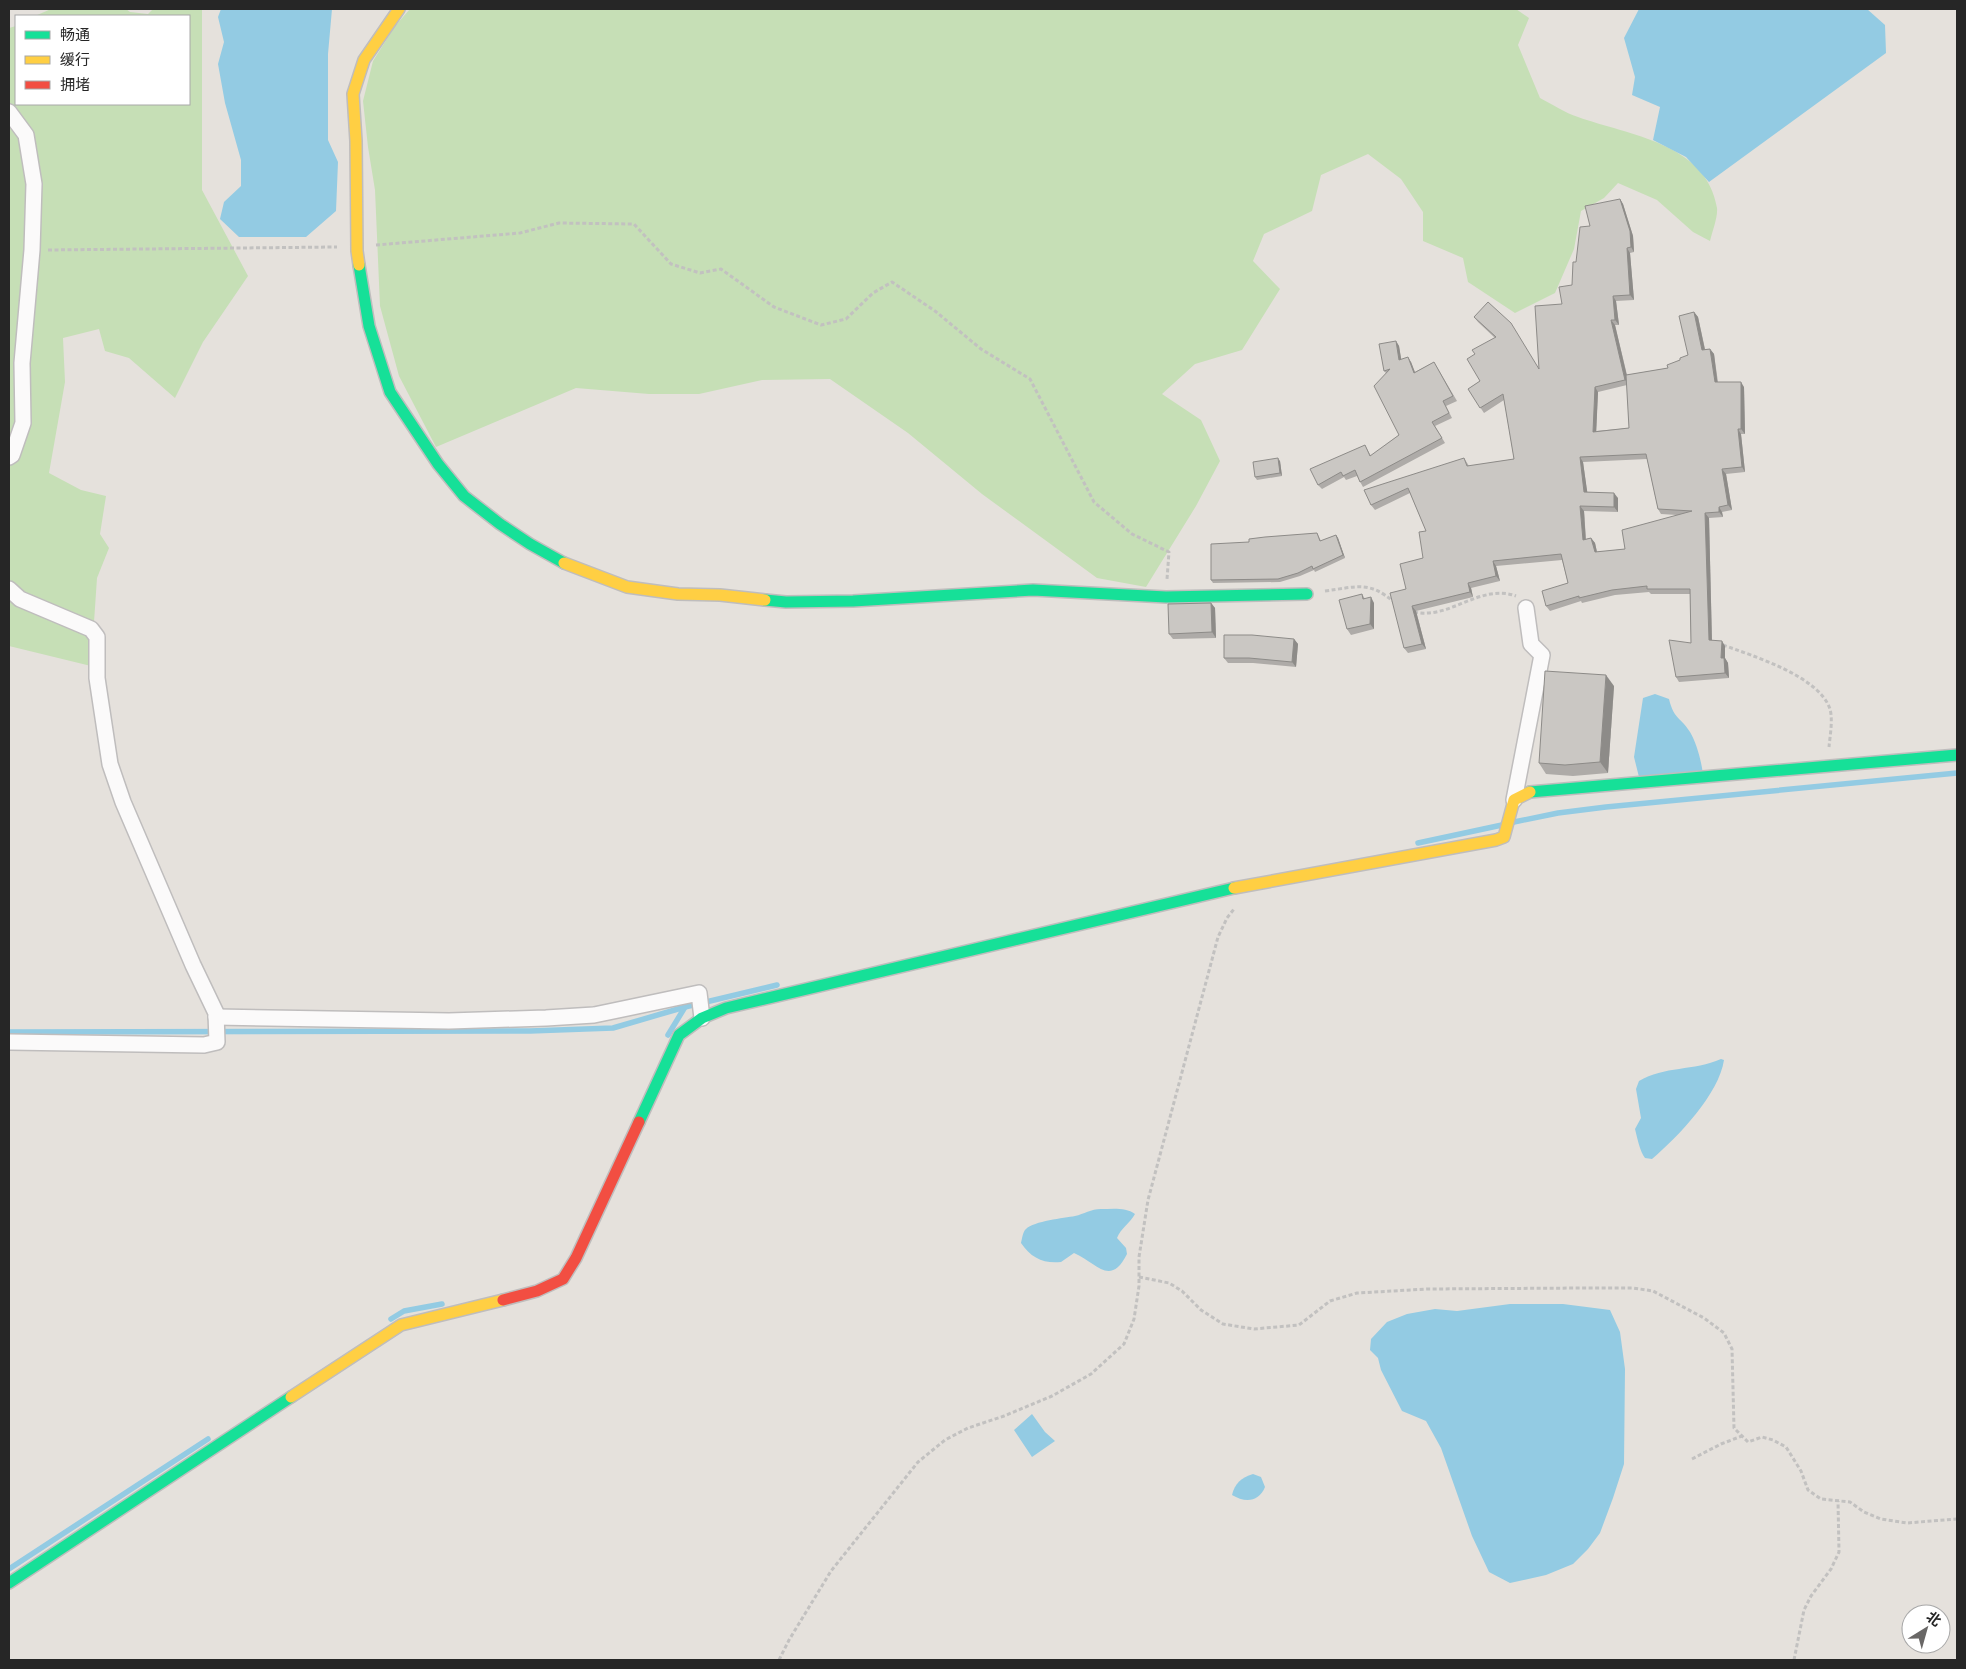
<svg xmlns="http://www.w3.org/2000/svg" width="1966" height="1669" font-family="Montserrat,'Noto Sans SC',sans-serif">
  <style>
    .green { fill: #c6dfb6 }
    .water { fill: #93cbe3 }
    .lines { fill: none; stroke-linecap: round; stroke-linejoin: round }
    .stream { stroke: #93cbe3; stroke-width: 5.5 }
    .street-casing { stroke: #bfbdbd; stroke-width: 18 }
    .fast-casing { stroke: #bfbdbd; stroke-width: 14 }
    .slow-casing { stroke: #bfbdbd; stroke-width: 14 }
    .jam-casing { stroke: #bfbdbd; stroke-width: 14 }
    .path { stroke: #c2c1c0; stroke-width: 3; stroke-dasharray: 4 2.5; stroke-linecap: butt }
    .street { stroke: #fbfafa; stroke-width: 15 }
    .fast { stroke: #16e098; stroke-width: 11 }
    .slow { stroke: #ffcf43; stroke-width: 11 }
    .jam { stroke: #f24e42; stroke-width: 11 }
    .wall { fill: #aeaba8; fill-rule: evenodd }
    .shaded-wall { fill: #8d8b88 }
    .building { fill: #cac7c3; stroke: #8d8b88; fill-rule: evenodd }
  </style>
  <rect width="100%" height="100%" fill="#e5e1dc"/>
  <!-- green -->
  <g class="green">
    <polygon points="51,9 126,9 130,12 148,14 153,9 202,9 202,190 248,276 203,342 175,398 129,358 105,351 99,329 63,338 65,382 49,473 81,490 106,496 100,534 109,548 97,578 91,666 9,646 9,28 16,26 16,104 189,104 189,16 35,16"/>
    <path d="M410,9H1516L1529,18L1518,45L1540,98C1552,104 1565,113 1578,117C1628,135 1707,143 1717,208C1718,217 1712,232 1710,241L1693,232L1657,200L1618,183L1604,198L1581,211L1574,249L1555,293L1515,313L1468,282L1463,258L1423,241V212L1401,179L1368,154L1321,175L1312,211L1264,234L1253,261L1280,289L1242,350L1195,364L1162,394L1201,420L1220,461L1196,506L1146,587L1097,578L982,494L908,433L830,379L762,380L699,394H649L576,388L436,447L399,376L380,306L375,190L368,147L363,101L373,61L395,26Z"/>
  </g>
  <!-- water -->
  <g class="water">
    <polygon points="221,9 332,9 328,54 328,140 338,162 336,211 306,237 239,237 220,219 224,202 241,186 241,160 225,103 218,64 224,42 218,17"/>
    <polygon points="1639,9 1867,9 1885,25 1886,53 1709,182 1686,157 1653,140 1660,107 1632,95 1635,77 1624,38"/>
    <path d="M1655,694L1669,699C1674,720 1681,717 1690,732C1697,744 1701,760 1703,774L1639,777L1634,757L1643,698Z"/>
    <path d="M1721,1059L1724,1060C1719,1094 1678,1137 1652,1159L1645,1158C1640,1152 1637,1137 1635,1129L1641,1118L1636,1089L1639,1081C1664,1066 1694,1071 1721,1059Z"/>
    <path d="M1101,1209C1112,1209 1126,1207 1135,1214C1130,1223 1121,1228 1117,1238L1126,1248L1127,1254C1110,1288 1096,1262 1074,1253L1061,1262C1044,1264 1031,1258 1021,1243C1022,1239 1023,1231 1026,1229C1034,1221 1064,1218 1075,1216C1084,1214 1091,1209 1101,1209Z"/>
    <polygon points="1510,1304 1563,1304 1610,1310 1620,1332 1625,1369 1624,1464 1613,1498 1600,1533 1588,1549 1573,1564 1546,1575 1510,1583 1489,1572 1472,1536 1441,1448 1426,1421 1402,1411 1381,1370 1378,1358 1370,1350 1371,1339 1387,1322 1407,1314 1435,1309 1457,1311"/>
    <polygon points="1032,1414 1045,1432 1055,1441 1032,1457 1014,1430"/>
    <path d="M1253,1474L1261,1477L1265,1487C1259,1502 1245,1503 1232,1495C1235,1483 1241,1478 1253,1474Z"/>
  </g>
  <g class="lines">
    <!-- stream -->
    <g class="stream">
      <polyline points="1514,822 1558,813 1606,807 1957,773"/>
      <polyline points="1418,843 1502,825"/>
      <polyline points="9,1032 530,1031 613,1028 685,1007"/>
      <polyline points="668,1035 685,1007 777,985"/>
      <polyline points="391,1319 404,1311 442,1304"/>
      <polyline points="9,1569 208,1439"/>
    </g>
    <!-- street casing -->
    <g class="street-casing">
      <g id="street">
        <polyline points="9,112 26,135 34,184 32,250 22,363 23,423 12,455 9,457"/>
        <polyline points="9,589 20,599 91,629 97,637 97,678 110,764 123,802 193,965 216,1013 217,1042 204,1045 9,1042"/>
        <polyline points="1514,800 1542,655 1531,644 1526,608"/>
        <polyline points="216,1017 449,1021 546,1018 594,1015 699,993 702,1018"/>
      </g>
    </g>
    <!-- fast casing -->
    <g class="fast-casing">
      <g id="fast">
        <polyline points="359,265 369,326 390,392 438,464 464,496 500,524 530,544 564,563"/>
        <polyline points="765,600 786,602 853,601 1033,590 1166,597 1307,594"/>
        <polyline points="1530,792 1957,755"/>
        <polyline points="639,1122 679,1035 702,1018 726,1008 1234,888"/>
        <polyline points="9,1583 291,1397"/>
      </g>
    </g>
    <!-- slow casing -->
    <g class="slow-casing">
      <g id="slow">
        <polyline points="359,265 357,251 356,141 353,94 364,60 399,9"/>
        <polyline points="564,563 627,587 678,594 720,595 765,600"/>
        <polyline points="1234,888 1496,840 1504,837 1514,800 1530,792"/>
        <polyline points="291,1397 401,1325 503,1300"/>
      </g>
    </g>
    <!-- jam casing -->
    <g class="jam-casing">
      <polyline id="jam" points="503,1300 537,1291 563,1279 576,1258 639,1122"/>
    </g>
    <!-- path -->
    <g class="path">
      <polyline points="376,245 520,233 559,223 634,224 671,264 700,273 721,269 774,307 821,325 846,319 873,293 892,282 935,311 981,349 1030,379 1094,502 1132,534 1169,552 1167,579"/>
      <polyline points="48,250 337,247"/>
      <path d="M1325,591C1357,587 1369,580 1395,603"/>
      <path d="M1414,612C1450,620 1480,583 1516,596"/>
      <path d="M1723,645C1753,656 1819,676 1830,709C1833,720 1830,736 1829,747"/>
      <polyline points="1139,1277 1169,1283 1182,1291 1201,1310 1223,1324 1254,1329 1299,1325 1330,1301 1357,1293 1428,1289 1582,1288 1633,1288 1653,1291 1704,1318 1724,1333 1732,1349 1734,1428 1748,1442 1762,1437 1773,1440 1786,1447 1801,1471 1808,1490 1821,1499 1850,1502 1864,1512 1881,1519 1907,1523 1957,1519"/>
      <polyline points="1692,1459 1721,1444 1742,1436"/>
      <polyline points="779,1660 789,1640 831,1571 918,1462 945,1440 968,1428 1004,1416 1052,1396 1091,1374 1124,1344 1134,1319 1139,1286 1139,1257 1148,1200 1218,937 1227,918 1234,909"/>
      <polyline points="1794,1660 1804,1610 1811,1596 1831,1569 1839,1552 1838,1501"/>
    </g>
    <!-- street -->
    <use href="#street" class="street"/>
    <!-- fast -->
    <use href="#fast" class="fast"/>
    <!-- slow -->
    <use href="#slow" class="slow"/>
    <!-- jam -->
    <use href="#jam" class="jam"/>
  </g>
  <!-- wall -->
  <g class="wall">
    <path d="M1620,199L1623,204L1633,236L1634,252L1630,253L1634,300L1616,301L1619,325H1615L1627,375L1668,368L1688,355L1694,312L1698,317L1705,349H1710L1714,354L1718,382L1744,387L1745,434H1741L1745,472L1726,474L1732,510L1722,512L1723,517L1709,518L1712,640L1725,646V658L1728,663L1729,678L1679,682L1676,677L1691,643L1690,594H1651L1649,592L1615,595L1582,603L1581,601L1550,611L1546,606L1568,583L1562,560L1496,566L1500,581L1471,588L1473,597L1416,611L1426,649L1408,653L1404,648L1406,589L1423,558L1426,531L1410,493L1375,510L1371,505L1464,458L1469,466L1514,459L1504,400L1484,413L1468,389L1480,381L1475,354L1495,338L1478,322L1474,317L1539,368L1562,304L1572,285L1576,262L1590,226ZM1627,385L1629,428L1596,431L1598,392ZM1647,459L1658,509L1661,514L1677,515L1625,549L1597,552L1595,543L1591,538L1586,539L1584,511L1618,512V498L1587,492L1583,462Z"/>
    <polygon points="1396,341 1399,346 1401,359 1411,362 1415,372 1434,362 1457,401 1446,406 1452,418 1435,426 1445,443 1363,487 1357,476 1346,480 1344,477 1322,489 1318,485 1365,445 1371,456 1399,435 1386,373 1384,371"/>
    <polygon points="1280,461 1282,476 1257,480 1255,477"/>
    <polygon points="1317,533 1321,541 1336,535 1338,538 1345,558 1315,572 1314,570 1300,576 1280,582 1213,583 1211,580 1249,542"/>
    <polygon points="1362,594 1365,599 1374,603 1374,629 1351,635 1347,629"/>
    <polygon points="1211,603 1215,608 1216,638 1173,639 1169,634"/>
    <polygon points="1294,639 1298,644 1296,667 1253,663 1228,663 1224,658"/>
    <polygon points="1614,686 1608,773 1573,776 1546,774 1539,763"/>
  </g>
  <!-- shaded-wall -->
  <g class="shaded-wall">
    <polygon points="1620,199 1623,204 1633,236 1634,252 1631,247"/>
    <polygon points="1627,248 1630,253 1634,300 1630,295"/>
    <polygon points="1613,296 1616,301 1619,325 1615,320"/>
    <polygon points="1694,312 1698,317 1706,355 1702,350"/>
    <polygon points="1611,320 1615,325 1629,385 1625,380"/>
    <polygon points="1396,341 1399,346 1402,364 1399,360"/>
    <polygon points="1710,349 1714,354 1718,387 1715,382"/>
    <polygon points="1408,357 1411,362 1417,378 1414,373"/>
    <polygon points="1741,382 1744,387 1745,434 1741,429"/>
    <polygon points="1595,387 1598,392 1596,437 1593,432"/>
    <polygon points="1738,429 1741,434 1745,472 1742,467"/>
    <polygon points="1580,457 1583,462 1588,497 1584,492"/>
    <polygon points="1278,458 1280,461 1282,476 1280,473"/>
    <polygon points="1722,469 1726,474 1732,510 1728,505"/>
    <polygon points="1614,493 1618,498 1618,512 1614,507"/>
    <polygon points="1580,506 1584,511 1586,545 1583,540"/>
    <polygon points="1719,507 1722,512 1723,517 1719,512"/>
    <polygon points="1705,513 1709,518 1712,645 1709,640"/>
    <polygon points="1336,535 1338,538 1345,558 1343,555"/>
    <polygon points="1591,538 1595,543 1598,557 1595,552"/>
    <polygon points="1493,561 1496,566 1500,581 1496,576"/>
    <polygon points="1468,583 1471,588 1473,597 1470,592"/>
    <polygon points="1371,597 1374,603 1374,629 1370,624"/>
    <polygon points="1211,603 1215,608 1216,638 1212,632"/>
    <polygon points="1412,606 1416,611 1426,649 1422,644"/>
    <polygon points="1294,639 1298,644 1296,667 1292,662"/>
    <polygon points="1722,641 1725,646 1725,658 1728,663 1729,678 1725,673 1721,658"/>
    <polygon points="1606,675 1614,686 1608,773 1600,762"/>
  </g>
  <!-- building -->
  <g class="building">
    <path d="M1620,199L1630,231L1631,247L1627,248L1630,295L1613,296L1615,320H1611L1625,380L1595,387L1593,432L1629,428L1626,375L1668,368L1667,365L1680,360V358L1688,355L1679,316L1694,312L1702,350L1710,349L1715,382H1741V429H1738L1742,467L1722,469L1728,505L1719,507V512L1705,513L1709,640L1722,641L1721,658H1724L1725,673L1676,677L1669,640L1691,643L1690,589H1647V586L1612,590L1579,598V596L1546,606L1542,591L1568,583L1561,554L1493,561L1496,576L1468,583L1470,592L1412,606L1422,644L1404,648L1390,593L1406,589L1400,564L1423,558L1419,532L1426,531L1408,488L1371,505L1364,490L1464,458L1467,466L1514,459L1503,394L1480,408L1468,389L1480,381L1467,359L1475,354L1472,350L1496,337L1474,317L1488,302L1511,323L1539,369L1535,306L1562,304L1559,287L1572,285L1573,262H1576L1580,227L1590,226L1585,206ZM1646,454L1658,509L1692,511L1622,530L1625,549L1595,552L1591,538L1583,540L1580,506L1614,507V493L1584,492L1580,457Z"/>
    <polygon points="1396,341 1399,360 1408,357 1414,373 1434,362 1453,396 1443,401 1449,413 1432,422 1442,438 1360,482 1355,470 1343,476 1341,472 1318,485 1310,469 1365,445 1370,456 1399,435 1374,386 1390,369 1384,371 1379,344"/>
    <polygon points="1278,458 1280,473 1255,477 1253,462"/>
    <polygon points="1317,533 1320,541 1336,535 1343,555 1313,569 1312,566 1298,573 1278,579 1211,580 1211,544 1249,542 1249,539 1265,537"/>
    <polygon points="1362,594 1363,599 1371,597 1370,624 1347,629 1339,600"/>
    <polygon points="1211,603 1212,632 1169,634 1168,604"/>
    <polygon points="1224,635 1252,635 1294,639 1292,662 1249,658 1224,658"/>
    <polygon points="1545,671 1606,675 1600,762 1565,765 1539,763"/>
  </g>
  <!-- border -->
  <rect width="1966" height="1669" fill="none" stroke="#262626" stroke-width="20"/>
  <!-- legend -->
  <rect x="15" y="15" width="175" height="90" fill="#ffffff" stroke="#a8a8a8"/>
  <rect x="25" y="31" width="25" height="8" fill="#16e098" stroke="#a8a8a8"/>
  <text x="60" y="40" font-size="15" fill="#262626">畅通</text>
  <rect x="25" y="56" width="25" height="8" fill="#ffcf43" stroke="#a8a8a8"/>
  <text x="60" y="65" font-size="15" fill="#262626">缓行</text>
  <rect x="25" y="81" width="25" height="8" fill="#f24e42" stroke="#a8a8a8"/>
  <text x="60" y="90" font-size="15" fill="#262626">拥堵</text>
  <!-- north arrow -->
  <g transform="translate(1926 1629) rotate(37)"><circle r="24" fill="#ffffff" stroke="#a8a8a8"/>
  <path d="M0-4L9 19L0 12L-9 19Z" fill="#696766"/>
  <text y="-8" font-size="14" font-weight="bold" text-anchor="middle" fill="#262626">北</text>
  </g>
</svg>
